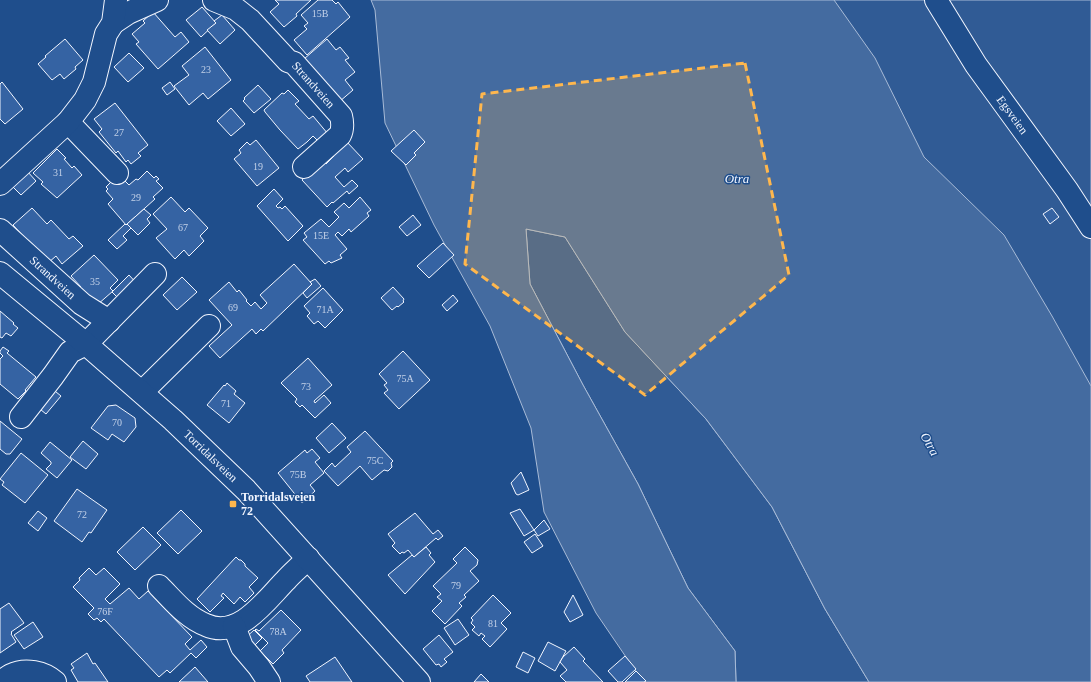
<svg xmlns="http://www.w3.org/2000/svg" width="1091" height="682" font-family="'Times New Roman',serif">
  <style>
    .built { fill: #305b95; stroke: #a8bbd7 }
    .water { fill: #446ba0; stroke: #a8bbd7 }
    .building { fill: #3563a3; stroke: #f2f6ff }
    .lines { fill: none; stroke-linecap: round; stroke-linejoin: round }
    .minor-casing { stroke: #f2f6ff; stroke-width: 24 }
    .major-casing { stroke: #f2f6ff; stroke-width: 24 }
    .minor { stroke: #1f4e8c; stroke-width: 22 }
    .major { stroke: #1f4e8c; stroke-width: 22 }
    .marked { fill: #ffb74d; fill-opacity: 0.2; stroke: #ffb74d; stroke-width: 3; stroke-dasharray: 8 5; stroke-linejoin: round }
    .poi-dot { fill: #ffb74d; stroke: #1f4e8c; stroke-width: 1.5 }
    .labels { text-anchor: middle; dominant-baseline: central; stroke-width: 3; stroke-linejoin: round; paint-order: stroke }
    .number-label { font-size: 10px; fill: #c3d1e8 }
    .street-label { font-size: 12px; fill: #f2f6ff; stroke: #1f4e8c }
    .poi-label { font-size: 12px; font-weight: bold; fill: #f2f6ff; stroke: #1f4e8c; text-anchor: start }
    .water-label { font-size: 13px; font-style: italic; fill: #f2f6ff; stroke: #1f4e8c }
  </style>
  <rect width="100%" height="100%" fill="#1f4e8c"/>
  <!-- built -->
  <g class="built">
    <polygon points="704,0 1091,0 1091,624"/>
    <polygon points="526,229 565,237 625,332 706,419 772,507 825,609 869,682 736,682 735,651 688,588 638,484 583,385 530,284"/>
  </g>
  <!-- water -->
  <polygon class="water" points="371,0 834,0 875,58 924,157 1004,235 1052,316 1091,386 1091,682 869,682 825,609 772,507 706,419 625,332 565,237 526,229 530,284 583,385 638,484 688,588 735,651 736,682 643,682 596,613 544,512 531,428 490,326 434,225 385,123 375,10"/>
  <!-- building -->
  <g class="building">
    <polygon points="275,0 311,0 296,14 297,16 284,27 270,12 279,4"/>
    <polygon points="318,0 332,0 336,4 338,2 350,17 307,55 294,40 307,29 304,26 308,23 301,15"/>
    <polygon points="202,7 216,23 201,37 186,20"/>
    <polygon points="153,12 175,37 181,32 189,42 158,69 136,44 139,42 132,34 145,23 143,21"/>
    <polygon points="222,15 235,30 220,44 207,30 216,23 214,21"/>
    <polygon points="65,39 83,60 75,67 76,69 64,79 60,74 52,80 38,64 46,57 45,56"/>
    <polygon points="327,39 336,50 340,47 349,58 345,60 355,72 345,80 353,90 339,102 304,59"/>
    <polygon points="205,47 231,80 208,99 203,93 189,105 174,86 189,75 182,66"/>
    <polygon points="129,53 144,68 128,82 114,67"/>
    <polygon points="2,82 23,109 5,124 0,119 0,84"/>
    <polygon points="170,82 175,89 167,95 162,88"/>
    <polygon points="258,85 271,99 254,113 243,101 245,99 244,98"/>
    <polygon points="288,90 299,101 295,104 309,119 313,116 328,134 318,141 313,136 307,142 298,149 280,130 265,112 264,110 282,93 284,94"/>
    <polygon points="115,103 148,145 138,153 141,156 131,164 128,160 126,162 118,151 116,153 99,132 102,129 94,119"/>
    <polygon points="231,108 245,124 231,136 217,121"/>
    <polygon points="414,130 425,142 414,153 416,155 406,165 391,151"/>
    <polygon points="256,140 279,168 257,186 234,159 241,153 239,150 247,142 250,145"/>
    <polygon points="346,141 363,159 348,172 345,168 335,177 344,187 352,180 358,186 349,194 347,191 333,203 332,202 327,207 302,180 321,158 326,164 334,156 332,154"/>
    <polygon points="57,149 66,158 64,159 72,168 74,166 82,175 57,198 41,184 43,182 33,173"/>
    <polygon points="27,171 36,181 21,195 12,186"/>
    <polygon points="147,171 154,178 156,176 159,179 156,181 163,188 153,197 155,199 126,225 108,204 113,199 106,191 108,189 106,187 111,182 113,184 121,177 129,185 136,179 138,180"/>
    <polygon points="274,189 283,199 276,206 278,208 280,207 282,209 285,206 303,226 288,241 257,206"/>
    <polygon points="171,197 185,212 189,208 208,228 200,236 204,241 189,256 184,250 175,259 156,238 167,229 153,214"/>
    <polygon points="360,197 371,210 367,213 369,216 351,232 349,229 342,236 338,232 335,235 347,249 340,255 342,258 331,263 329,261 325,264 303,240 307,237 304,233 321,219 329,227 339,217 334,212 344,203 349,208"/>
    <polygon points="32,208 47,224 51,220 69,239 73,236 83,246 62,264 56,256 48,263 13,225"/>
    <polygon points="1052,208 1059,217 1050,224 1043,214"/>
    <polygon points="144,209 151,215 147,219 150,223 138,235 127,224"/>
    <polygon points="413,215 421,225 407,236 399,227"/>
    <polygon points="125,224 126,225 127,224 131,228 123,236 127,240 117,249 108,240"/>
    <polygon points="443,243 454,255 429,278 417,266"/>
    <polygon points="94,255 118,280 110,288 113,291 97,305 80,288 81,287 71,276"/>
    <polygon points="294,264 312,284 263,331 261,329 256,334 252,329 220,358 209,346 232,325 209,300 229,282 237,292 239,290 247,300 246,301 251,306 255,302 261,309 267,303 260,295"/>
    <polygon points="129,275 139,286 122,302 112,292"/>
    <polygon points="182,277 197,292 177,310 163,295"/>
    <polygon points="315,279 321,286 307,298 303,293 312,284 310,282"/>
    <polygon points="393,287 404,299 403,301 404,302 398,307 397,306 392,310 381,298"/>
    <polygon points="323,288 343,310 325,328 318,321 314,324 307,316 310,313 304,306"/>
    <polygon points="453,295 458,301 447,311 442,305"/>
    <polygon points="0,311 14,323 13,324 18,328 11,336 6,333 2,338 0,337"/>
    <polygon points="3,347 9,351 7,353 36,377 25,390 26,391 18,399 0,384 0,359 3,356 0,353 0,351"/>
    <polygon points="403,351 430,380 399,409 384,393 388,390 384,385 387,383 379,374"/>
    <polygon points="308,358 332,385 314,401 315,403 324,395 331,403 315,418 302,405 300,407 295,402 297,399 281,383"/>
    <polygon points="227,383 236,391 234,394 245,403 229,423 207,405 224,385 225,386"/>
    <polygon points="50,387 61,396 46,414 35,405"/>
    <polygon points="116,405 135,418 136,427 124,442 112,434 108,440 91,428 108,406"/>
    <polygon points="0,421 22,439 10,454 6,454 0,449"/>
    <polygon points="332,423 346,438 329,453 316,438"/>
    <polygon points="365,431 393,461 391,463 392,467 388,471 384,470 372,480 360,466 338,486 324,471 332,463 335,467 351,452 347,447"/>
    <polygon points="83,441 98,454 86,469 70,457"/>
    <polygon points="50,442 72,460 57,478 46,469 51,464 51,462 41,453"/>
    <polygon points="312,449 320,458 315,462 324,473 310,485 315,491 302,503 278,473 305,450 307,453"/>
    <polygon points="21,453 48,475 25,503 2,485 4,482 0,479"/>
    <polygon points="521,472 529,490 518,495 516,494 511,483"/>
    <polygon points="77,489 107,510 91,533 89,532 82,542 54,521"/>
    <polygon points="520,509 534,530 524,536 510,513"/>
    <polygon points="181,510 202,531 178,554 157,533"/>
    <polygon points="38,511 47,518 38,531 28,523"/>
    <polygon points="415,513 433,534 438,530 443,536 438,540 436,538 414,557 408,550 404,553 402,552 400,554 392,546 395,543 388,534"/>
    <polygon points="544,520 550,529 538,536 534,530"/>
    <polygon points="143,527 161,545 135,570 117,552"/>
    <polygon points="535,534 543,546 532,553 524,542"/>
    <polygon points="426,547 431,553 429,555 435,562 405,594 388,575 412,555 414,557"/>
    <polygon points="465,547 478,560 477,565 470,571 479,581 464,595 466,597 459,603 462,606 445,624 432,611 442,601 437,597 441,594 433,586 457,563 453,559"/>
    <polygon points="236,557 239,560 241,560 245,564 245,566 258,578 249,587 254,593 245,602 240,597 234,604 223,593 221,596 224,598 210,612 197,599"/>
    <polygon points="89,568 96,575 104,568 120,584 105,599 110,604 129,588 139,599 148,591 192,637 185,644 190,650 201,640 207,647 196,658 191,653 170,673 167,670 159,677 104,619 101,622 97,618 94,620 88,614 94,608 73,587 80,580 79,578"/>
    <polygon points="493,595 511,613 501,623 507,629 490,647 482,639 485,636 481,633 479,636 472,630 475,627 471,623 473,620 471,618"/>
    <polygon points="573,595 583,615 570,622 564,612"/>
    <polygon points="9,603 24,623 11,632 12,633 11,634 16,642 0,653 0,609"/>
    <polygon points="281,610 301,630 282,650 284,653 273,664 260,651 268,643 255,630 256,629 259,631"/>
    <polygon points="458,619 469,635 455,645 444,628"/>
    <polygon points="33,622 43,637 24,649 14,635"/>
    <polygon points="254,630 262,638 251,649 243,640"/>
    <polygon points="439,635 453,652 444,659 447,662 441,667 439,664 436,665 423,649"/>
    <polygon points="548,642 566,651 555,671 538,661"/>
    <polygon points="574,647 585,659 583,661 603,682 566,682 560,676 567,670 560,662 563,657"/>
    <polygon points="523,652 535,658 528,673 516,667"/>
    <polygon points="87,653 93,664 95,663 108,682 78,682 71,670 74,668 71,664"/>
    <polygon points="625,656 636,669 622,682 618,682 608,671"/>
    <polygon points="335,657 352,682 310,682 306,676"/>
    <polygon points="195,667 208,682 179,682"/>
    <polygon points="636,671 646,681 644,682 625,682"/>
    <polygon points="481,674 489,682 474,682"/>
  </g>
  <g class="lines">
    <!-- minor casing -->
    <g class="minor-casing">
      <g id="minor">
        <path id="s1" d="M214,0L236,9L250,20L288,61L294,63L341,116C343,124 343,129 340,135L304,167"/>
        <path id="s2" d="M936,0L976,65L1067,190L1091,227"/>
        <polyline points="113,23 128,13 157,0"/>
        <polyline points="68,122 117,173"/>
        <polyline points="0,184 68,122 85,100 94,82 106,34 113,23 116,0"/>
        <path id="s3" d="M0,230L82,304L109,321"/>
        <polyline points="142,392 209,326"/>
        <polyline points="21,417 53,376 70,352 86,344 93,337 155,274"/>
        <path d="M159,586C173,600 187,618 206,625C239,640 266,600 286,580C293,572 301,566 308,558"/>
        <polyline points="234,626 242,647 259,667 269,682"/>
        <path d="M0,682C4,680 7,677 11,675C25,668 44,672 55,682"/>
      </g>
    </g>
    <!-- major casing -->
    <g class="major-casing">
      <g id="major">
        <path id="s4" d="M0,273L86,344L173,420L246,490L419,682"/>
      </g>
    </g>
    <!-- minor -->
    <use href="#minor" class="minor"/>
    <!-- major -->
    <use href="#major" class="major"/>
  </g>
  <!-- marked area -->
  <path class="marked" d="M745,63L789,275L645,395L465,264L482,94Z"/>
  <!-- markers -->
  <rect class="poi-dot" x="229" y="500" width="8" height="8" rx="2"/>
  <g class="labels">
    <!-- number labels -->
    <g class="number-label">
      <text x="320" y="13">15B</text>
      <text x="206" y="69">23</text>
      <text x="119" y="132">27</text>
      <text x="258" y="166">19</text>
      <text x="58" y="172">31</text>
      <text x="136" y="197">29</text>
      <text x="183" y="227">67</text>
      <text x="321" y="235">15E</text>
      <text x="95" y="281">35</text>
      <text x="233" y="307">69</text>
      <text x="325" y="309">71A</text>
      <text x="405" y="378">75A</text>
      <text x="306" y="386">73</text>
      <text x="226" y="403">71</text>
      <text x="117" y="422">70</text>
      <text x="375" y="460">75C</text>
      <text x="298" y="474">75B</text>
      <text x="82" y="514">72</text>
      <text x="456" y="585">79</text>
      <text x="105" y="611">76F</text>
      <text x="493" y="623">81</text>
      <text x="278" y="631">78A</text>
    </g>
    <!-- street labels -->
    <g class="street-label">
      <text stroke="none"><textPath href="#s1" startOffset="133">Strandveien</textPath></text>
      <text stroke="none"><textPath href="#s2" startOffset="138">Egsveien</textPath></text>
      <text stroke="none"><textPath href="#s3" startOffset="71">Strandveien</textPath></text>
      <text stroke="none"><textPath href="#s4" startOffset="279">Torridalsveien</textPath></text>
    </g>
    <!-- poi labels -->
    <g class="poi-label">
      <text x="241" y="497">Torridalsveien<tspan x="241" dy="14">72</tspan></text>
    </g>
    <!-- water labels -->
    <g class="water-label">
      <text x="737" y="178">Otra</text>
      <text transform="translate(930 444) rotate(61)">Otra</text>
    </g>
  </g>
</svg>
